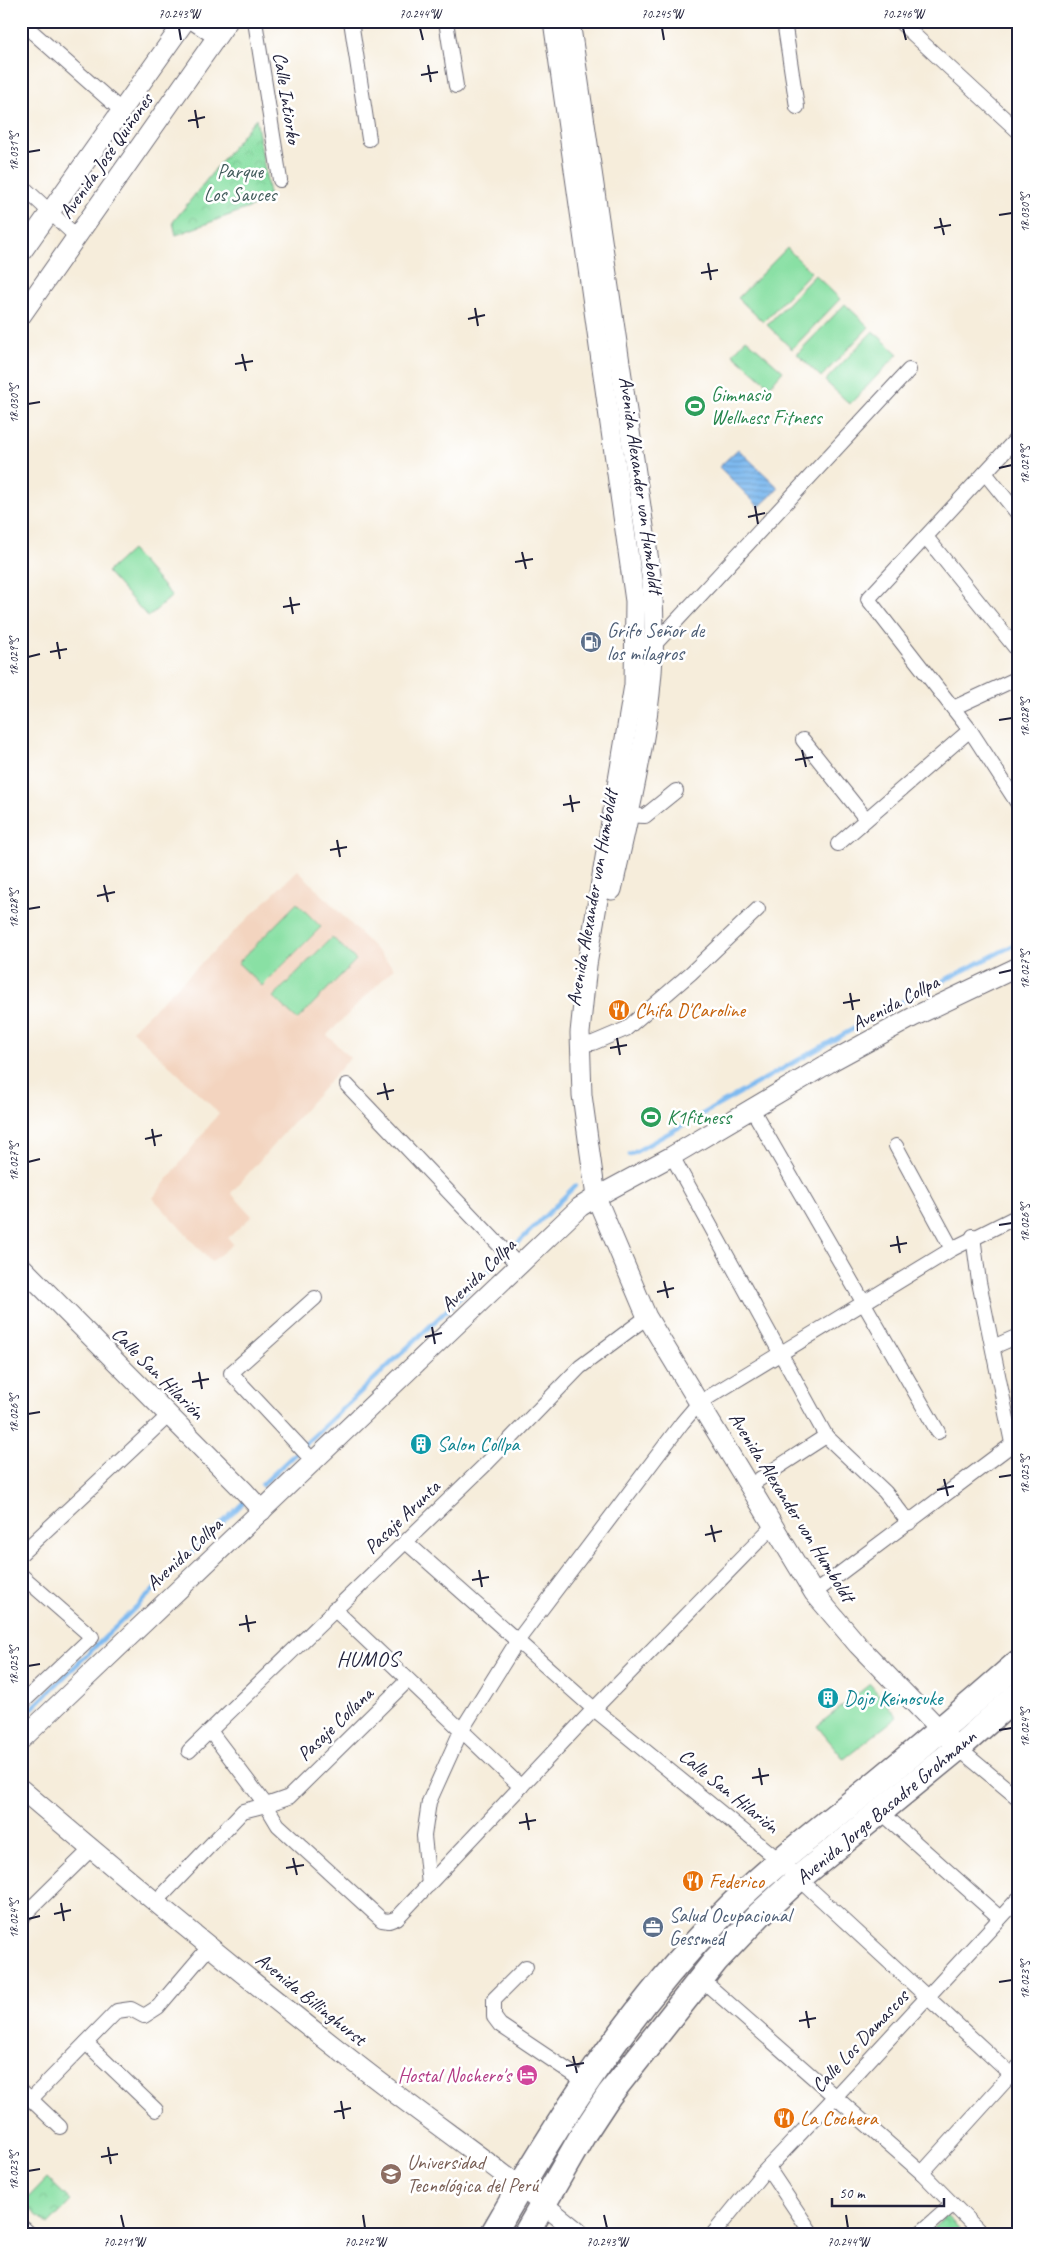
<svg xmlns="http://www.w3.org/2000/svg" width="1039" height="2255" font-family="Caveat,sans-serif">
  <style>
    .built { fill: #f3d4bf }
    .park { fill: url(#park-crowns); stroke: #568170 }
    .pitch { fill: #89e0a4; stroke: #568170 }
    .water { fill: url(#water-rules); stroke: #506e96 }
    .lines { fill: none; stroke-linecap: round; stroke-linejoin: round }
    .stream { stroke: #7ebaf0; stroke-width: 4.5 }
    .street-casing { stroke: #6c6973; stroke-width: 16 }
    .secondary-casing { stroke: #6c6973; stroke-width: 21 }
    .highway-casing { stroke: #6c6973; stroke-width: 28 }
    .street { stroke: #fff; stroke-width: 14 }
    .secondary { stroke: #fff; stroke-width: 19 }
    .highway { stroke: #fff; stroke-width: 25 }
    .ticks { fill: none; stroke: #22223b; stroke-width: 2 }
    .labels { text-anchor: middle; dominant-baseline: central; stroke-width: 5; stroke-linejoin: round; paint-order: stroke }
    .street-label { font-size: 20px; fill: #22223b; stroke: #fff }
    .park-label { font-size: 20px; fill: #415b5a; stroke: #fff }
    .leisure-label { font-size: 20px; fill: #27864d; stroke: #fff; text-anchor: start }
    .service-label { font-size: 20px; fill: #4e5e75; stroke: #fff; text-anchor: start }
    .food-label { font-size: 20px; fill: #c56008; stroke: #fff; text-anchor: start }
    .culture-label { font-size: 20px; fill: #0d838f; stroke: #fff; text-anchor: start }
    .hotel-label { font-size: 20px; fill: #b23c85; stroke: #fff; text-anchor: end }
    .education-label { font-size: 20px; fill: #785e54; stroke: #fff; text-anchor: start }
    .neighbourhood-label { font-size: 21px; letter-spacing: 1px; fill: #22223b; stroke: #fff }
    .neatline { fill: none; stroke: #22223b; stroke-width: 2 }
    .ticks-label { font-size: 12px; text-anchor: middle; fill: #22223b }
  </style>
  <defs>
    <pattern id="park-crowns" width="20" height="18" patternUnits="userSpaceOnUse" patternTransform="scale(1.25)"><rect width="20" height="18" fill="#89e0a4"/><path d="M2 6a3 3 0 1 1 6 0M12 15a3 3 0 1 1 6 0" fill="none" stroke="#76c08e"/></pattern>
    <pattern id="water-rules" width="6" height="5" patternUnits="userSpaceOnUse" patternTransform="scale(1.25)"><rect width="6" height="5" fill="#7ebaf0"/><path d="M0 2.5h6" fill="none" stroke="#6797c4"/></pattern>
  </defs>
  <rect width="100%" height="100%" fill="#fff"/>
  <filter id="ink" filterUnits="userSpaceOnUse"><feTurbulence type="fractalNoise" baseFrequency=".02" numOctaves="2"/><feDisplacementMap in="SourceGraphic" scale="10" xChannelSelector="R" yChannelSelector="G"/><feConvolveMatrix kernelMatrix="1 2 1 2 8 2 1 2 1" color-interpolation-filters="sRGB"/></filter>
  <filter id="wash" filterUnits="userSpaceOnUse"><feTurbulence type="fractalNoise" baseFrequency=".0096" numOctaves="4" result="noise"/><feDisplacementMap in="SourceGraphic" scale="20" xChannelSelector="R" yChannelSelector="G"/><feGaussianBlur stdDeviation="1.12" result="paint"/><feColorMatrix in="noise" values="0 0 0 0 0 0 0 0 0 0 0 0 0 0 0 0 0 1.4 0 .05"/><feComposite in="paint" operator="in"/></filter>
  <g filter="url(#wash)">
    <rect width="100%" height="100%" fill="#f6eddb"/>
    <!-- built -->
    <polygon class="built" points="298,870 394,968 327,1035 350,1058 231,1193 252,1216 228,1238 233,1244 211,1262 153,1198 219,1113 132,1030"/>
    <!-- park -->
    <g class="park">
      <polygon points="256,118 270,200 176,235 173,222"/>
      <polygon points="47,2178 71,2201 48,2225 23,2203"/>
      <polygon points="946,2216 965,2234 927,2234"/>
    </g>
    <!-- pitch -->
    <g class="pitch">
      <polygon points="787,248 811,272 763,322 738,298"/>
      <polygon points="815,275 840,299 792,349 767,325"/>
      <polygon points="845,304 869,327 821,377 797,354"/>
      <polygon points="873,331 898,354 850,404 825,381"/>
      <polygon points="746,339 783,371 770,386 733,354"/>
      <polygon points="131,550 172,596 148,617 107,572"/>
      <polygon points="297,903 321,927 262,986 238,963"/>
      <polygon points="332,937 356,960 297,1020 273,997"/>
      <polygon points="870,1684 897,1717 844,1759 817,1726"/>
    </g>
    <!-- water -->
    <polygon class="water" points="738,449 779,488 759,507 719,467"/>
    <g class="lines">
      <!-- stream -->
      <g class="stream">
        <polyline points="630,1155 901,1002 1018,943"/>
        <polyline points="516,1245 575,1186"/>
        <polyline points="262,1485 500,1260"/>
        <polyline points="21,1719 245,1501"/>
      </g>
    </g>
  </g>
  <g filter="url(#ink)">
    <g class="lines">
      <!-- street casing -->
      <g class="street-casing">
        <g id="street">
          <polyline points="190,21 216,38"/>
          <polyline points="255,21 280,180"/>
          <polyline points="351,21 369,139"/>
          <polyline points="446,21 456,86"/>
          <polyline points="784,21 797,107"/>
          <polyline points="899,21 1018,131"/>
          <polyline points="21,22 123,112"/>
          <polyline points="21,185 77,237"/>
          <polyline points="985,473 1018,514"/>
          <polyline points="926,537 1018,651"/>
          <polyline points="649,645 654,645 909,370"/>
          <polyline points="953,708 1018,678"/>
          <polyline points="970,730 868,599 1018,437"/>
          <polyline points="803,740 866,819"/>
          <polyline points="620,815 645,816 676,791"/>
          <polyline points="838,844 970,730 1018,804"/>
          <polyline points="580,1044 593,1043 626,1029 691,973 758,909"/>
          <polyline points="347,1085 520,1267"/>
          <polyline points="752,1109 938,1432"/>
          <polyline points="896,1146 952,1249"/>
          <polyline points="672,1156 826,1436 885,1492 909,1523"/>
          <polyline points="973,1236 979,1282 1012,1443"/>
          <polyline points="993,1347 1018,1336"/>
          <polyline points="314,1462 231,1373 315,1298"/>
          <polyline points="749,1486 826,1436"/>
          <polyline points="406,1542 594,1709 780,1861 1018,2081"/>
          <polyline points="21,1554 168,1416"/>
          <polyline points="21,1575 92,1637 21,1704"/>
          <polyline points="814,1593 1018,1440"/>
          <polyline points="334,1609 521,1787"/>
          <polyline points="210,1731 266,1805 289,1797 408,1680"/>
          <polyline points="958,1748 1018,1798"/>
          <polyline points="189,1751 488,1462 580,1367 647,1317"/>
          <polyline points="881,1812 1000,1918"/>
          <polyline points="429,1885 424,1836 429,1802 461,1731 518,1640 682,1423 699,1403 952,1249 1018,1216"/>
          <polyline points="156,1902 243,1811 266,1805 278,1825 382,1920 389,1921 397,1918 594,1709 773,1526"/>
          <polyline points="21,1918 91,1849"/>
          <polyline points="526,1967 494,1999 494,2017 500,2025 585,2082"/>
          <polyline points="701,1979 922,2173 982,2234"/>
          <polyline points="86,2043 156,2110"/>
          <polyline points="21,2090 60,2127"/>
          <polyline points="31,2099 117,2011 131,2009 144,2016 158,2007 210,1946"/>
          <polyline points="768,2168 812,2234"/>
          <polyline points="922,2173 1018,2067"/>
          <polyline points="21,2226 30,2234"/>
          <polyline points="713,2234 761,2175 834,2098 1018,1899"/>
          <polyline points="919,2234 952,2205"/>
        </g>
      </g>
      <!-- secondary casing -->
      <g class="secondary-casing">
        <g id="secondary">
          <polyline points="553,21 635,601 634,685 587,965 580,1033 582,1095 596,1197 647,1317 814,1593 858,1645 948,1738"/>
          <path d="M570,21L651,575C663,681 635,787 612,890"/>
          <polyline points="21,253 185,21"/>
          <polyline points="21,316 228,21"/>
          <polyline points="21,1266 245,1492 262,1511"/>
          <polyline points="21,1740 580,1207 596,1197 672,1156 834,1060 913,1017 1018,967"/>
          <path d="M21,1789C130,1882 241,1974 354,2062C429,2121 508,2174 580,2234"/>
        </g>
      </g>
      <!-- highway casing -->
      <g class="highway-casing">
        <g id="highway">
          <path d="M493,2234C558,2120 627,2012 719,1918C766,1869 821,1828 874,1785C923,1745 970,1705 1018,1663"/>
          <polyline points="526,2234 584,2133 609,2095 716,1960 760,1914 799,1878 958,1748 1018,1695"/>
        </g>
      </g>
      <!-- street -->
      <use href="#street" class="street"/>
      <!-- secondary -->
      <use href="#secondary" class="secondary"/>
      <!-- highway -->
      <use href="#highway" class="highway"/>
    </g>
  </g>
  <!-- ticks -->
  <path class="ticks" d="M179,28L181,40M420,28L423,40M662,28L664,40M903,28L906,40M428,65L431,82M421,75L438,72M195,110L198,128M188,121L205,117M28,152L40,150M999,215L1012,213M940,218L944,235M934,228L951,225M708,263L711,280M701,273L718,270M475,308L478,326M468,319L485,315M242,354L246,371M235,364L253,361M28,404L40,402M999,468L1012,465M755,506L758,524M748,517L765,513M522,552L526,569M515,562L533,559M290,597L293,614M283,607L300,604M57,642L60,659M50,652L67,649M28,657L40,654M999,720L1012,718M802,750L806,767M795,760L813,757M570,795L573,812M563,805L580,802M337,840L340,857M330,850L347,847M104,885L108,902M97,896L115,892M28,909L40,907M999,973L1012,970M850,993L853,1010M843,1003L860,1000M617,1038L620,1055M610,1048L627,1045M384,1083L388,1100M377,1094L394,1090M152,1129L155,1146M145,1139L162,1135M28,1162L40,1159M999,1225L1012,1223M897,1236L900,1253M890,1246L907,1243M664,1281L668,1298M657,1292L674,1288M432,1327L435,1344M425,1337L442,1333M199,1372L202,1389M192,1382L209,1379M28,1414L40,1412M999,1477L1012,1475M944,1479L948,1496M937,1490L954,1486M711,1525L715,1542M705,1535L722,1531M479,1570L482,1587M472,1580L489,1577M246,1615L249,1632M239,1625L256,1622M28,1666L40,1664M999,1730L1012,1728M759,1768L762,1785M752,1778L769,1775M526,1813L529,1830M519,1823L536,1820M293,1858L297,1875M286,1868L304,1865M61,1903L64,1921M54,1914L71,1910M28,1919L40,1916M999,1982L1012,1980M806,2011L809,2028M799,2021L816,2018M573,2056L577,2073M566,2066L584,2063M341,2101L344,2119M334,2112L351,2108M108,2147L111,2164M101,2157L118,2154M28,2171L40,2169M121,2215L124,2228M363,2215L365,2228M604,2215L607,2228M846,2215L848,2228"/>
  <!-- icons -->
  <defs>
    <g id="stadium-disc" transform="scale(1.125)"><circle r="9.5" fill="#2e9e5b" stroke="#fff"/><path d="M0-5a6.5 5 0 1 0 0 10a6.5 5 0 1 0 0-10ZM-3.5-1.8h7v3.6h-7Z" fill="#fff"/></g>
    <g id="fuel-disc" transform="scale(1.125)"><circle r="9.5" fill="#5c6f8a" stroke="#fff"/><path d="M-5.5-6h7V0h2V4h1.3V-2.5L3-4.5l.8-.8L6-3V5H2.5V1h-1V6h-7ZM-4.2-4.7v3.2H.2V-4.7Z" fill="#fff"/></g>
    <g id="restaurant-disc" transform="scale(1.125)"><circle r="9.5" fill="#e8710a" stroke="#fff"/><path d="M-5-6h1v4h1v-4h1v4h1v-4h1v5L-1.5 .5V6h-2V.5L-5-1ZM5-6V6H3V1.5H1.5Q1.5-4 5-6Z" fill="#fff"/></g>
    <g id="building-disc" transform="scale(1.125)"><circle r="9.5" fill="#0f9aa8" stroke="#fff"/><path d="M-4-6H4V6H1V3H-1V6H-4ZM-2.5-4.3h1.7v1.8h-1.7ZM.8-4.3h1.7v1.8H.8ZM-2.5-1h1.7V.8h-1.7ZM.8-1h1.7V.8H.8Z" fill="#fff"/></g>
    <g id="office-disc" transform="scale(1.125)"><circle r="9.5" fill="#5c6f8a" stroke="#fff"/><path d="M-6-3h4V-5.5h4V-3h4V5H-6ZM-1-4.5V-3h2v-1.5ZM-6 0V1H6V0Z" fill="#fff"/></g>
    <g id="hotel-disc" transform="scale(1.125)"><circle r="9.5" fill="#d1479c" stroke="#fff"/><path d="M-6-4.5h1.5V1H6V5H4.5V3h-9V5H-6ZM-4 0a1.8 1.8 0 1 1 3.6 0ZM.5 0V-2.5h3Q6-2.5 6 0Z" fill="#fff"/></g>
    <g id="university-disc" transform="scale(1.125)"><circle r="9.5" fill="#8d6e63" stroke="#fff"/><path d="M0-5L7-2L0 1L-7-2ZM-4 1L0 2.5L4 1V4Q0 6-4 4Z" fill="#fff"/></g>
  </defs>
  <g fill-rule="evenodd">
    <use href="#stadium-disc" x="695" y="406"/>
    <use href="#fuel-disc" x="591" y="642"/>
    <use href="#restaurant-disc" x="619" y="1010"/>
    <use href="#stadium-disc" x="651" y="1117"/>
    <use href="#building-disc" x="421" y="1444"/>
    <use href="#building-disc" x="828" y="1698"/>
    <use href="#restaurant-disc" x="693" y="1881"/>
    <use href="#office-disc" x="653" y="1927"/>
    <use href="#hotel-disc" x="527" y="2075"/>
    <use href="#restaurant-disc" x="784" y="2118"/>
    <use href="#university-disc" x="391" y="2174"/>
  </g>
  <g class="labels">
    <!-- street labels -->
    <g class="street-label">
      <text transform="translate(287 98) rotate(81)">Calle Intiorko</text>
      <text transform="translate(106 156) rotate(-55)">Avenida José Quiñones</text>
      <text transform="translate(641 485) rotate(82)">Avenida Alexander von Humboldt</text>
      <text transform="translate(592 898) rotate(-80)">Avenida Alexander von Humboldt</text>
      <text transform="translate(895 1003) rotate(-28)">Avenida Collpa</text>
      <text transform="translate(478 1275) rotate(-44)">Avenida Collpa</text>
      <text transform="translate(158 1373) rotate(45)">Calle San Hilarión</text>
      <text transform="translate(792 1507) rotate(58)">Avenida Alexander von Humboldt</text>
      <text transform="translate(402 1517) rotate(-44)">Pasaje Arunta</text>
      <text transform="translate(184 1554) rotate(-43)">Avenida Collpa</text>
      <text transform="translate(335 1724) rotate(-44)">Pasaje Collana</text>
      <text transform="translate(729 1791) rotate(39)">Calle San Hilarión</text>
      <text transform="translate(886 1807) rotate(-40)">Avenida Jorge Basadre Grohmann</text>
      <text transform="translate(311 1999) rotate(39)">Avenida Billinghurst</text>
      <text transform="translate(860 2041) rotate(-47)">Calle Los Damascos</text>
    </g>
    <!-- park labels -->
    <g class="park-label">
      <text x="240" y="171">Parque<tspan x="240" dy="23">Los Sauces</tspan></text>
    </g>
    <!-- leisure labels -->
    <g class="leisure-label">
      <text x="711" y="394">Gimnasio<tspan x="711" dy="23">Wellness Fitness</tspan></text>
      <text x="667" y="1117">K1fitness</text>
    </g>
    <!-- service labels -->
    <g class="service-label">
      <text x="607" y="630">Grifo Señor de<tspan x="607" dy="23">los milagros</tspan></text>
      <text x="669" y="1915">Salud Ocupacional<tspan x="669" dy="23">Gessmed</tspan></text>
    </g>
    <!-- food labels -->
    <g class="food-label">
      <text x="635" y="1010">Chifa D'Caroline</text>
      <text x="709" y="1881">Federico</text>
      <text x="800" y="2118">La Cochera</text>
    </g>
    <!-- culture labels -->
    <g class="culture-label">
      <text x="437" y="1444">Salon Collpa</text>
      <text x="844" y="1698">Dojo Keinosuke</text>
    </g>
    <!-- hotel labels -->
    <g class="hotel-label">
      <text x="511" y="2075">Hostal Nochero's</text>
    </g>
    <!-- education labels -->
    <g class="education-label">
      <text x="407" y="2162">Universidad<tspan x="407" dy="23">Tecnológica del Perú</tspan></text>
    </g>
    <!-- neighbourhood labels -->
    <g class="neighbourhood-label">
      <text x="368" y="1659">HUMOS</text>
    </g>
  </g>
  <!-- margin -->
  <rect width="1039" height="2255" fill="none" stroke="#fff" stroke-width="55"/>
  <!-- scale -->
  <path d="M832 2198v8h112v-8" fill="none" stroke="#22223b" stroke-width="2.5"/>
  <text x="839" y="2198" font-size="15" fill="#22223b" stroke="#ffffff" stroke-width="4" paint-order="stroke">50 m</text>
  <rect x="28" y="28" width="984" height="2200" class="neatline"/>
  <g class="ticks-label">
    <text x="179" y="18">70.243°W</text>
    <text x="420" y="18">70.244°W</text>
    <text x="662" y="18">70.245°W</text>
    <text x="903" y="18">70.246°W</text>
    <text transform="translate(14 152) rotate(-90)" y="4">18.031°S</text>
    <text transform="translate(1025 213) rotate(-90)" y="4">18.030°S</text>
    <text transform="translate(14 404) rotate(-90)" y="4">18.030°S</text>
    <text transform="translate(1025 465) rotate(-90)" y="4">18.029°S</text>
    <text transform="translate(14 657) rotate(-90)" y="4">18.029°S</text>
    <text transform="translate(1025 718) rotate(-90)" y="4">18.028°S</text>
    <text transform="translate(14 909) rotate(-90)" y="4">18.028°S</text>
    <text transform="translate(1025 970) rotate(-90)" y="4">18.027°S</text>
    <text transform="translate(14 1162) rotate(-90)" y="4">18.027°S</text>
    <text transform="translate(1025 1223) rotate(-90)" y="4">18.026°S</text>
    <text transform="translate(14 1414) rotate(-90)" y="4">18.026°S</text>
    <text transform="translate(1025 1475) rotate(-90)" y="4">18.025°S</text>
    <text transform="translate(14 1666) rotate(-90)" y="4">18.025°S</text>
    <text transform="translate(1025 1728) rotate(-90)" y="4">18.024°S</text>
    <text transform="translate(14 1919) rotate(-90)" y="4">18.024°S</text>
    <text transform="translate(1025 1980) rotate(-90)" y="4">18.023°S</text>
    <text transform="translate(14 2171) rotate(-90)" y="4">18.023°S</text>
    <text x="124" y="2246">70.241°W</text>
    <text x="365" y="2246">70.242°W</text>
    <text x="607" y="2246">70.243°W</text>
    <text x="848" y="2246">70.244°W</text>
  </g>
</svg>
